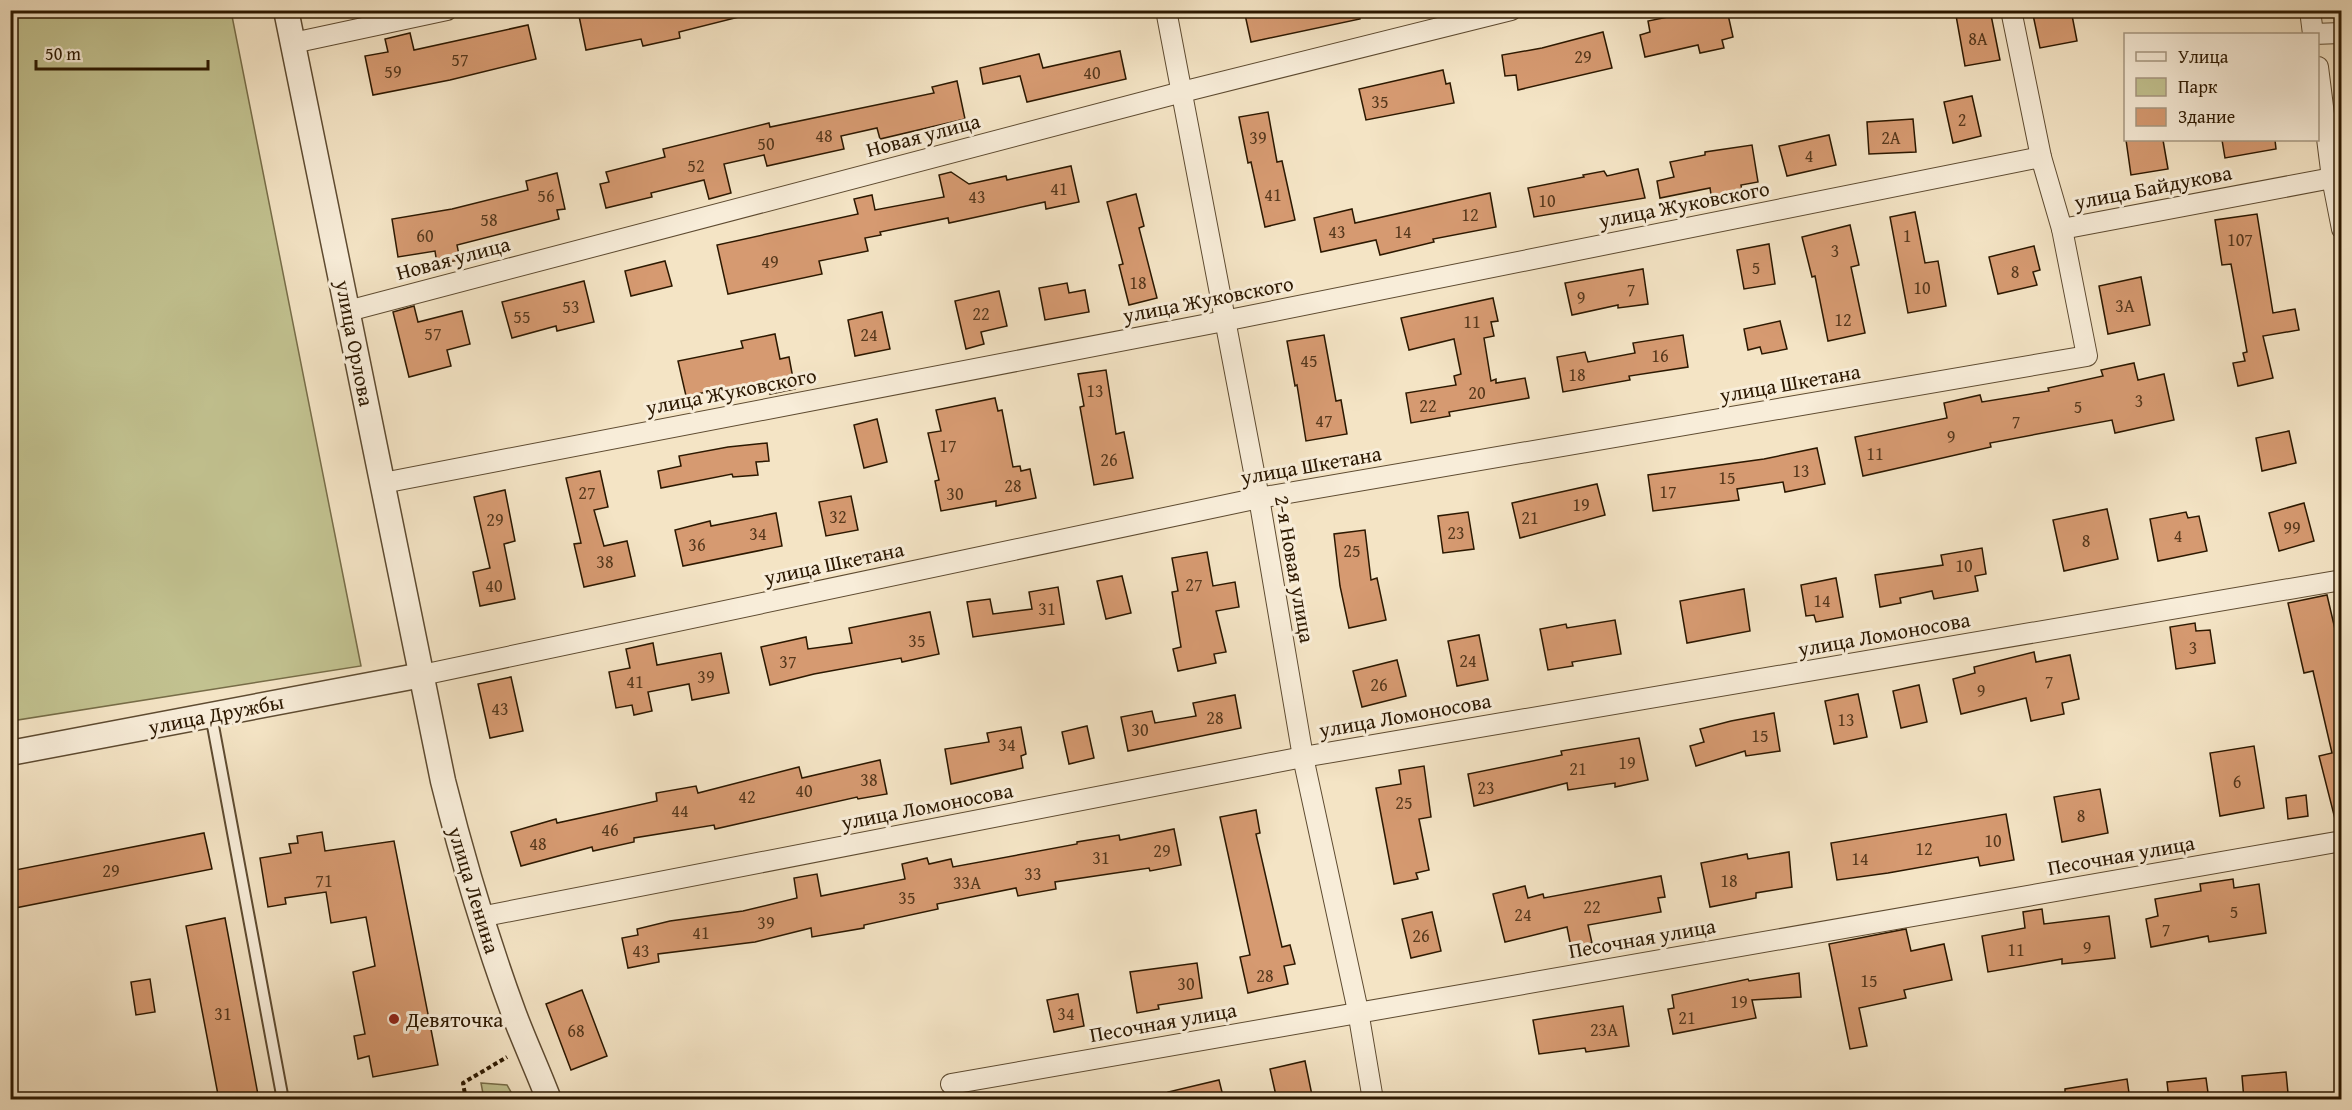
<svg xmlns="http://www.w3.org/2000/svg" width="2352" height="1110" font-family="'Gentium Book Plus',serif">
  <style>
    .green { fill: #c2c290; stroke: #776d48; stroke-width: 1.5 }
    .building { fill: #d69a71; stroke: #2c1800; stroke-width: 1.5 }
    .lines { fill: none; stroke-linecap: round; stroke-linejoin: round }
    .service-casing { stroke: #5e4b31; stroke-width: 14 }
    .minor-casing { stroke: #5e4b31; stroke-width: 22 }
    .tertiary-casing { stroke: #5e4b31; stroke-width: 27 }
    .path { stroke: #2c1800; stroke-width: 4; stroke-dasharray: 4.5 3; stroke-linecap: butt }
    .service { stroke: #f8edd9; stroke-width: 10 }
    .minor { stroke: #f8edd9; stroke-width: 20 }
    .tertiary { stroke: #f8edd9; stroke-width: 24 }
    .poi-dot { fill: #8f2418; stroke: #f8edd9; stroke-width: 2 }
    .labels { text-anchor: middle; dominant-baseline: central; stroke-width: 6; stroke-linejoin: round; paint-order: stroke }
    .number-label { font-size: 18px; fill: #56381c }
    .street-label { font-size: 21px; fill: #2c1800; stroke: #f8edd9 }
    .poi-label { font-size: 21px; fill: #2c1800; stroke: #f8edd9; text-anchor: start }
  </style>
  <rect width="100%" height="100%" fill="#f4e4c5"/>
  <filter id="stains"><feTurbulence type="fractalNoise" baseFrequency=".00333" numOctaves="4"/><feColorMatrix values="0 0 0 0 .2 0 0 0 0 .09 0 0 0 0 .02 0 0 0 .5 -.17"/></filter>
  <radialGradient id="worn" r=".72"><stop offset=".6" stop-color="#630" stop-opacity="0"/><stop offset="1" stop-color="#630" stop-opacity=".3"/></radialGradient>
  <!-- green -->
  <g class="green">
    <polygon points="11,10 231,11 361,666 11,721"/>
    <polygon points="481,1083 507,1085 515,1099 484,1099"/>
  </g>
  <!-- building -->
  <g class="building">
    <polygon points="607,10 738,10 739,17 679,32 680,38 643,46 641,39 586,50 579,16"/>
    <polygon points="1244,10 1359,10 1360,19 1251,42"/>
    <polygon points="1702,10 1727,10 1733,37 1722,40 1724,48 1700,53 1698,45 1645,57 1640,35 1650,32 1648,21"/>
    <polygon points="1955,10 1990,10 2000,60 1965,66"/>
    <polygon points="2032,10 2071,10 2077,41 2040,48"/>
    <polygon points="528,25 536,59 450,80 373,95 365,56 388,52 385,39 410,33 414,50"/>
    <polygon points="1603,32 1612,68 1518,90 1516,75 1505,76 1502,55 1542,48"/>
    <polygon points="1120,51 1126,79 1027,102 1020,76 983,84 980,68 1039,54 1043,68"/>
    <polygon points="1443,70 1446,84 1450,83 1454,103 1366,120 1359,89"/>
    <polygon points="957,81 965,119 880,139 877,128 841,136 844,149 767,166 764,155 724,164 731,193 709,199 704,180 651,193 652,197 606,208 600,184 609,182 606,172 665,157 663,149 769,123 770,127 934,93 932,87"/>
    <polygon points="1972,96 1981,136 1953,143 1944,102"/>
    <polygon points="1268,112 1277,162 1282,161 1295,220 1265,227 1251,162 1248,163 1239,117"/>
    <polygon points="1913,119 1916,152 1869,154 1867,122"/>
    <polygon points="1829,135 1836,165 1787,176 1779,146"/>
    <polygon points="2126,140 2163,140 2168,169 2131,175"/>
    <polygon points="2222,140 2275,140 2276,149 2225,158"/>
    <polygon points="1752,145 1758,182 1741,185 1743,196 1712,201 1710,188 1660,198 1657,181 1674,177 1670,162 1705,155 1705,152"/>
    <polygon points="1071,166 1079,202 1046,209 1045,202 949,223 948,218 880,232 881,235 865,238 868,251 819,261 822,274 728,294 717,245 858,214 854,199 872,195 875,210 944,197 939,175 951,172 969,184 1006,176 1007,180"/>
    <polygon points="1638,169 1645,198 1534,217 1528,188 1584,177 1583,175 1604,171 1607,176"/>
    <polygon points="557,173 565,209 557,210 559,219 457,245 460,260 437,264 435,251 398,257 392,219 452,209 528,190 526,181"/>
    <polygon points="1490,193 1496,227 1433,239 1434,242 1380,255 1376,240 1321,252 1314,218 1352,209 1355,223"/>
    <polygon points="1136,194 1144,226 1139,228 1157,298 1129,305 1119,265 1123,264 1107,202"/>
    <polygon points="1915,212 1925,263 1938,261 1946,306 1908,313 1890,217"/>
    <polygon points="2257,214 2273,313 2295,309 2299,330 2263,336 2273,378 2238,386 2233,363 2245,361 2243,353 2247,352 2231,264 2222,265 2215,220"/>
    <polygon points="1850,225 1859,265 1851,267 1865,333 1828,341 1815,276 1812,277 1802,237"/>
    <polygon points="1769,244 1775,284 1744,289 1737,250"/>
    <polygon points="2034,246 2040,270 2033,272 2037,285 1998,294 1989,257"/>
    <polygon points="665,261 672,286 631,296 625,271"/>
    <polygon points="1643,269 1648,304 1618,308 1618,305 1572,315 1565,283"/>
    <polygon points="2141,277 2150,325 2108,334 2099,286"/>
    <polygon points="584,281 594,322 557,331 556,326 512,338 502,302"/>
    <polygon points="1067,283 1069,293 1085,290 1089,312 1045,320 1039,288"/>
    <polygon points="999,291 1007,326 981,332 984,344 966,349 955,301"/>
    <polygon points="1493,298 1498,321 1491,322 1494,336 1484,338 1491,381 1496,379 1496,383 1525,378 1529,398 1449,412 1450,416 1411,423 1406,393 1456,385 1454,376 1461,374 1454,339 1409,350 1401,318"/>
    <polygon points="414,306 418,322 462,311 470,344 447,350 451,366 409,377 393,312"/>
    <polygon points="882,312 890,349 855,356 848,320"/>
    <polygon points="1780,321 1787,349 1762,354 1760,347 1748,350 1744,329"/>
    <polygon points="775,334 780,359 789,357 795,389 770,394 767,381 686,396 678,361 743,348 741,341"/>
    <polygon points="1324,335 1336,401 1341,400 1347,434 1306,441 1297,385 1295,386 1287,341"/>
    <polygon points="1683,335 1688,367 1629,376 1630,380 1563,392 1557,357 1585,352 1588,362 1635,353 1633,343"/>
    <polygon points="2134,363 2138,380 2164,374 2174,420 2115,433 2112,420 1990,443 1991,447 1863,476 1855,437 1947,418 1944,403 1980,395 1982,402 2049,391 2048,388 2103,376 2101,370"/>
    <polygon points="1106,370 1116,434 1124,432 1133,478 1094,485 1080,407 1084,406 1078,374"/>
    <polygon points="995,398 998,411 1002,410 1013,467 1020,466 1021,471 1030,469 1036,498 996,506 996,501 941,511 935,481 939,480 928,433 941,431 936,410"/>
    <polygon points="877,419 887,462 864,468 854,425"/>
    <polygon points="2289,431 2296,463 2262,471 2256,438"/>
    <polygon points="767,443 769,461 756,462 758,475 733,477 732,474 661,488 658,471 681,466 679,456 728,447"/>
    <polygon points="1817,448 1825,484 1785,492 1783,482 1737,489 1739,500 1653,511 1648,475 1764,459"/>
    <polygon points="600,471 608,507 594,510 604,546 627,541 635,576 584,587 574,544 581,543 566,478"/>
    <polygon points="1597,484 1605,515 1520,538 1512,503"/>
    <polygon points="505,490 515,541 504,544 515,599 480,606 473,572 490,568 474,497"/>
    <polygon points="851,496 858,530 826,536 819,502"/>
    <polygon points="2304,503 2314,541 2279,551 2269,513"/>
    <polygon points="2107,509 2118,559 2064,571 2053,520"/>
    <polygon points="1468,512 1474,549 1443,553 1438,516"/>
    <polygon points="2186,512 2188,518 2199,516 2207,551 2158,561 2150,519"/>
    <polygon points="776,513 782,546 683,566 675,530 710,521 711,526"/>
    <polygon points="1365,530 1371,580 1377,578 1386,620 1349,628 1340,586 1334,534"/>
    <polygon points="1982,548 1986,574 1975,576 1978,591 1934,599 1932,591 1900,598 1901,603 1880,607 1875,575 1943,565 1941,555"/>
    <polygon points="1207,552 1213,586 1235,582 1239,607 1216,611 1226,652 1214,654 1216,663 1178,671 1173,649 1181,647 1172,592 1178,591 1172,558"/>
    <polygon points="1122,576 1131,613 1106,619 1097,581"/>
    <polygon points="1836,578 1843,617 1816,622 1814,615 1806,616 1801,585"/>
    <polygon points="1058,587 1064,624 973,637 967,602 990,599 993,614 1032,609 1029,592"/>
    <polygon points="1744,589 1750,631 1687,643 1680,601"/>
    <polygon points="2327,595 2342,659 2342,818 2335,819 2319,756 2332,753 2313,671 2304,673 2288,603"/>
    <polygon points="930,612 939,654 902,662 901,658 814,674 770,685 761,647 806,637 808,649 852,643 849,628"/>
    <polygon points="1615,620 1621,654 1572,662 1573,666 1548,670 1540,629 1566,624 1567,628"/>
    <polygon points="2195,623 2196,631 2210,630 2215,663 2176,669 2170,627"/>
    <polygon points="1479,635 1488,680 1457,686 1448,641"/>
    <polygon points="653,643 657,665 721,653 729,693 692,700 689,684 648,692 652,711 634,715 632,705 616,708 609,672 630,668 626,649"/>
    <polygon points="2034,652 2036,662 2070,655 2079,699 2062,703 2064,714 2031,721 2026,698 1961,714 1953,679 1975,673 1974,667"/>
    <polygon points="1397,660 1406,696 1362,707 1353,671"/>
    <polygon points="511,677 523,731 490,738 478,684"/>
    <polygon points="1919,685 1927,722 1901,728 1893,691"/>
    <polygon points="1858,694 1867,737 1834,744 1825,701"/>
    <polygon points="1235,695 1241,728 1128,751 1121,717 1152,711 1155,723 1196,716 1193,703"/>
    <polygon points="1774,713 1780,751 1746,756 1745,751 1696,766 1690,746 1704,742 1700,729 1731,721"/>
    <polygon points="1087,726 1094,758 1069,764 1062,732"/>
    <polygon points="1021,727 1026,754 1021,756 1023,768 951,784 945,749 989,742 987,733"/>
    <polygon points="1639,738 1648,780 1615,787 1615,783 1568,790 1567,783 1474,806 1468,774 1562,755 1561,751"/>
    <polygon points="2254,746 2264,808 2220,816 2210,753"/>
    <polygon points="880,760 887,794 858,799 857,797 715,829 714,825 634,838 634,842 593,851 592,847 521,866 511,832 556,819 557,823 657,801 656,793 696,786 698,793 799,767 802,778"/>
    <polygon points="1424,766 1431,817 1419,819 1429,870 1416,873 1418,879 1394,884 1376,788 1401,784 1399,770"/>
    <polygon points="2100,789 2108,833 2062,842 2054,797"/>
    <polygon points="2306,795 2308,816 2288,819 2286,798"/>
    <polygon points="1256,810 1260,833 1256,834 1282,947 1290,945 1295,964 1284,966 1288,984 1248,993 1240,957 1250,955 1220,817"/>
    <polygon points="2006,814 2014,860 1980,866 1978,857 1888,873 1837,880 1831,843"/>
    <polygon points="1174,829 1181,865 1150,871 1149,868 1055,882 1056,889 1018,896 1016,888 937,904 938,909 864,925 864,928 812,937 811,928 755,942 658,954 659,962 628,968 622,938 638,935 637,929 670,921 743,911 797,898 794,878 817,874 821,896 905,879 902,864 927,858 929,864 951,859 953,867 1077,844 1077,842 1119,835 1120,840"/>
    <polygon points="322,832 325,851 394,841 438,1065 373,1077 369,1056 358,1059 354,1036 365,1034 353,972 375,966 366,917 331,923 326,892 285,898 286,904 268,907 260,858 291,853 289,844 298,843 297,836"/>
    <polygon points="204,833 212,869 10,909 10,871"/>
    <polygon points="1789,852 1792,887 1756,893 1756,898 1710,907 1701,863 1747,854 1748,859"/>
    <polygon points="1661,876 1665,897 1658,898 1661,912 1588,925 1592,943 1571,947 1567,927 1505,942 1493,894 1525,886 1528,898 1543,894 1544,898"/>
    <polygon points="2233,879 2234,888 2259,884 2266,933 2209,942 2208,936 2151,947 2146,919 2158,916 2155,899 2201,891 2200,884"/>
    <polygon points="2042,909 2044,924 2109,916 2115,958 2062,964 2062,959 1988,972 1982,936 2025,928 2023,912"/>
    <polygon points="1432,912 1441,951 1411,958 1402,919"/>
    <polygon points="225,918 259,1100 219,1100 186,926"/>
    <polygon points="1906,929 1911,951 1944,944 1952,980 1904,990 1906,998 1859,1008 1867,1046 1850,1049 1829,944"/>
    <polygon points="1197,963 1202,998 1158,1005 1159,1009 1137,1013 1130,972"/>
    <polygon points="1799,973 1801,997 1752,1000 1756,1018 1673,1034 1668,1009 1674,1008 1672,995 1748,979 1749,981"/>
    <polygon points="150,979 155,1012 136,1015 131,982"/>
    <polygon points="582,990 607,1056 571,1070 546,1004"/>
    <polygon points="1078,994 1084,1026 1054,1032 1047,1000"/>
    <polygon points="1623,1006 1629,1046 1586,1052 1585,1048 1539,1054 1533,1020"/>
    <polygon points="1305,1061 1313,1100 1277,1100 1270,1069"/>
    <polygon points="2286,1072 2288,1093 2277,1094 2278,1100 2244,1100 2242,1076"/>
    <polygon points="2206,1078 2209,1100 2169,1100 2167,1082"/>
    <polygon points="2127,1079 2130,1100 2065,1100 2065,1089"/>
    <polygon points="1219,1080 1224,1100 1169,1100 1168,1092"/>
  </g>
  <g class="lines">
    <!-- service casing -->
    <g class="service-casing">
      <polyline id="service" points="211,715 283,1100"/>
    </g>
    <!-- minor casing -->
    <g class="minor-casing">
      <g id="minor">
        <polyline points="1166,10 1259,498 1303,757 1358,1011 1373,1100"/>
        <polyline points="2011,10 2041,157 2062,229 2332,178"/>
        <polyline points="2310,10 2313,34"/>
        <polyline points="2313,34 2342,33"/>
        <polyline points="293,43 447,10"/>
        <polyline points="2318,67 2332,178 2342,229"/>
        <polyline points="348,311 1182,92 1511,10"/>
        <polyline points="383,483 1224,321 2041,157"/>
        <polyline points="422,675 1259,498 2087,356 2062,229"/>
        <polyline points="480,917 1303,757 2342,580"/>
        <polyline points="951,1084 2342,841"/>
      </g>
    </g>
    <!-- tertiary casing -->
    <g class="tertiary-casing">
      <g id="tertiary">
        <path d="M286,10L443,781C463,861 486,938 514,1014C525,1043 538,1071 549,1100"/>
        <polyline points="10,753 422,675"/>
      </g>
    </g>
    <!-- path -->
    <polyline class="path" points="466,1100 463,1083 507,1057"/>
    <!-- service -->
    <use href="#service" class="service"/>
    <!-- minor -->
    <use href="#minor" class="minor"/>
    <!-- tertiary -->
    <use href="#tertiary" class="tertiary"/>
  </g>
  <!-- markers -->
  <circle class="poi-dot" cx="394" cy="1019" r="6"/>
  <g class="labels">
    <!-- number labels -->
    <g class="number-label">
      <text x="1978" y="38">8А</text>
      <text x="1583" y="56">29</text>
      <text x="460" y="59">57</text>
      <text x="393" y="71">59</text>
      <text x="1092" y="72">40</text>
      <text x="1380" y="101">35</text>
      <text x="1962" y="119">2</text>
      <text x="824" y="135">48</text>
      <text x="1258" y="137">39</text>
      <text x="1891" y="137">2А</text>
      <text x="766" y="143">50</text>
      <text x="1809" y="155">4</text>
      <text x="696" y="165">52</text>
      <text x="1059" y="188">41</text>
      <text x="1273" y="194">41</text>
      <text x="546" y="195">56</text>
      <text x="977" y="196">43</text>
      <text x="1547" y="200">10</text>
      <text x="1470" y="214">12</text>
      <text x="489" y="219">58</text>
      <text x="1337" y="231">43</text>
      <text x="1403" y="231">14</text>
      <text x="425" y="235">60</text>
      <text x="1907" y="235">1</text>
      <text x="2240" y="239">107</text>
      <text x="1835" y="250">3</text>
      <text x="770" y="261">49</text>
      <text x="1756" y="267">5</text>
      <text x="2015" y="271">8</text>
      <text x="1138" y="282">18</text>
      <text x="1922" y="287">10</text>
      <text x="1631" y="289">7</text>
      <text x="1581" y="297">9</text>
      <text x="2125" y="305">3А</text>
      <text x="571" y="306">53</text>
      <text x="981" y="313">22</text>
      <text x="522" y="316">55</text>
      <text x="1843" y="319">12</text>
      <text x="1472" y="321">11</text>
      <text x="433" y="333">57</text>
      <text x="869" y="334">24</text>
      <text x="1660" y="355">16</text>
      <text x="1309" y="360">45</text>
      <text x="1577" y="374">18</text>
      <text x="1095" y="390">13</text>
      <text x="1477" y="392">20</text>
      <text x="2139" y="400">3</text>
      <text x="1428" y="405">22</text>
      <text x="2078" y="406">5</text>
      <text x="1324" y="420">47</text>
      <text x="2016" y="421">7</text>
      <text x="1951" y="436">9</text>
      <text x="948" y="445">17</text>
      <text x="1875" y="453">11</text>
      <text x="1109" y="459">26</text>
      <text x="1801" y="470">13</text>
      <text x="1727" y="477">15</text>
      <text x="1013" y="485">28</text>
      <text x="1668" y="491">17</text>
      <text x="587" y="492">27</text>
      <text x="955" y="493">30</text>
      <text x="1581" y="504">19</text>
      <text x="838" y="516">32</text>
      <text x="1530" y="517">21</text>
      <text x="495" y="519">29</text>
      <text x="2292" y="527">99</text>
      <text x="1456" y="532">23</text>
      <text x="758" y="533">34</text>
      <text x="2178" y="535">4</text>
      <text x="2086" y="540">8</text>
      <text x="697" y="544">36</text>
      <text x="1352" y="550">25</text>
      <text x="605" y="561">38</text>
      <text x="1964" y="565">10</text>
      <text x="1194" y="584">27</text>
      <text x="494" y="585">40</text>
      <text x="1822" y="600">14</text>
      <text x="1047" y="608">31</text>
      <text x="917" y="640">35</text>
      <text x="2193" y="647">3</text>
      <text x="1468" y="660">24</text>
      <text x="788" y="661">37</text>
      <text x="706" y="676">39</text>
      <text x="635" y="681">41</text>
      <text x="2049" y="681">7</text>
      <text x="1379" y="684">26</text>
      <text x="1981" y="690">9</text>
      <text x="500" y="708">43</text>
      <text x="1215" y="717">28</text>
      <text x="1846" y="719">13</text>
      <text x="1140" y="729">30</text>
      <text x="1760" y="735">15</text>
      <text x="1007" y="744">34</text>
      <text x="1627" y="762">19</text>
      <text x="1578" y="768">21</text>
      <text x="869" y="779">38</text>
      <text x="2237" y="781">6</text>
      <text x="1486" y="787">23</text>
      <text x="804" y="790">40</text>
      <text x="747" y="796">42</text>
      <text x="1404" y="802">25</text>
      <text x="680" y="810">44</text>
      <text x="2081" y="815">8</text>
      <text x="610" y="829">46</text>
      <text x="1993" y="840">10</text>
      <text x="538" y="843">48</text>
      <text x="1924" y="848">12</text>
      <text x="1162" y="850">29</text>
      <text x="1101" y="857">31</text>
      <text x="1860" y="858">14</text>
      <text x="111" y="870">29</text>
      <text x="1033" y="873">33</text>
      <text x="324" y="880">71</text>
      <text x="1729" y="880">18</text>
      <text x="967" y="882">33А</text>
      <text x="907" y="897">35</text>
      <text x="1592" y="906">22</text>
      <text x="2234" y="911">5</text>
      <text x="1523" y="914">24</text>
      <text x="766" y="922">39</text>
      <text x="2166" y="929">7</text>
      <text x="701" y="932">41</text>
      <text x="1421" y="935">26</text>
      <text x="2087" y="947">9</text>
      <text x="2016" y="949">11</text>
      <text x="641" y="950">43</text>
      <text x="1265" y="975">28</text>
      <text x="1869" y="980">15</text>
      <text x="1186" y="983">30</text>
      <text x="1739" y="1001">19</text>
      <text x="223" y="1013">31</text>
      <text x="1066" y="1013">34</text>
      <text x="1687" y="1017">21</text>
      <text x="1604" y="1029">23А</text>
      <text x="576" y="1030">68</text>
    </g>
    <!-- street labels -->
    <g class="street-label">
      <text transform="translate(923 135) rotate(-15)">Новая улица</text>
      <text transform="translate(2153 187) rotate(-11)">улица Байдукова</text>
      <text transform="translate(1684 204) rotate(-11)">улица Жуковского</text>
      <text transform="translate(453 258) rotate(-15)">Новая улица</text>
      <text transform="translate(1208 299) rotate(-11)">улица Жуковского</text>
      <text transform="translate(355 343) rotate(79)">улица Орлова</text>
      <text transform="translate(1790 383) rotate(-10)">улица Шкетана</text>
      <text transform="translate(731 391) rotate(-11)">улица Жуковского</text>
      <text transform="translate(1311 465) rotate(-10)">улица Шкетана</text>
      <text transform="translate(834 563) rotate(-12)">улица Шкетана</text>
      <text transform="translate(1295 569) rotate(80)">2-я Новая улица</text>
      <text transform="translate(1884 634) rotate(-10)">улица Ломоносова</text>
      <text transform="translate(216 714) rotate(-11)">улица Дружбы</text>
      <text transform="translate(1405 715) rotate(-10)">улица Ломоносова</text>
      <text transform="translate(927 806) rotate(-11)">улица Ломоносова</text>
      <text transform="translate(2121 855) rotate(-10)">Песочная улица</text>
      <text transform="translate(474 890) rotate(73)">улица Ленина</text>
      <text transform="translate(1642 938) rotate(-10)">Песочная улица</text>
      <text transform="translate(1163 1022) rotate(-10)">Песочная улица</text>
    </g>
    <!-- poi labels -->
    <g class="poi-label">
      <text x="406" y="1019">Девяточка</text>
    </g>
  </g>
  <!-- margin -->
  <rect width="2352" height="1110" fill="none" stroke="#f4e4c5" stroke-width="36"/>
  <rect x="12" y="12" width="2328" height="1086" fill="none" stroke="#2c1800" stroke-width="3"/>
  <rect x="18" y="18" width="2316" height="1074" fill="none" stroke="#2c1800" stroke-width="1.5"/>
  <!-- legend -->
  <rect x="2124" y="33" width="195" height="108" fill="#f8edd9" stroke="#a69882" stroke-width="1.5"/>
  <rect x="2136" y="52" width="30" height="9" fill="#f8edd9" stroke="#a69882" stroke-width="1.5"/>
  <text x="2178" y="63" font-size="18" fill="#2c1800">Улица</text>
  <rect x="2136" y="78" width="30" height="18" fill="#c2c290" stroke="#a69882" stroke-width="1.5"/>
  <text x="2178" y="93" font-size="18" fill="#2c1800">Парк</text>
  <rect x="2136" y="108" width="30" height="18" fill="#d69a71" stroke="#a69882" stroke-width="1.5"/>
  <text x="2178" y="123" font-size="18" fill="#2c1800">Здание</text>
  <!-- scale -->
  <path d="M36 60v9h172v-9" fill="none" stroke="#2c1800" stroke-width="3"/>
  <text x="45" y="60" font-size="18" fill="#2c1800" stroke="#f8edd9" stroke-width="4.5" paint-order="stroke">50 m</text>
  <rect width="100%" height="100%" filter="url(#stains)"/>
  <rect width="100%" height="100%" fill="url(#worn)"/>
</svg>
